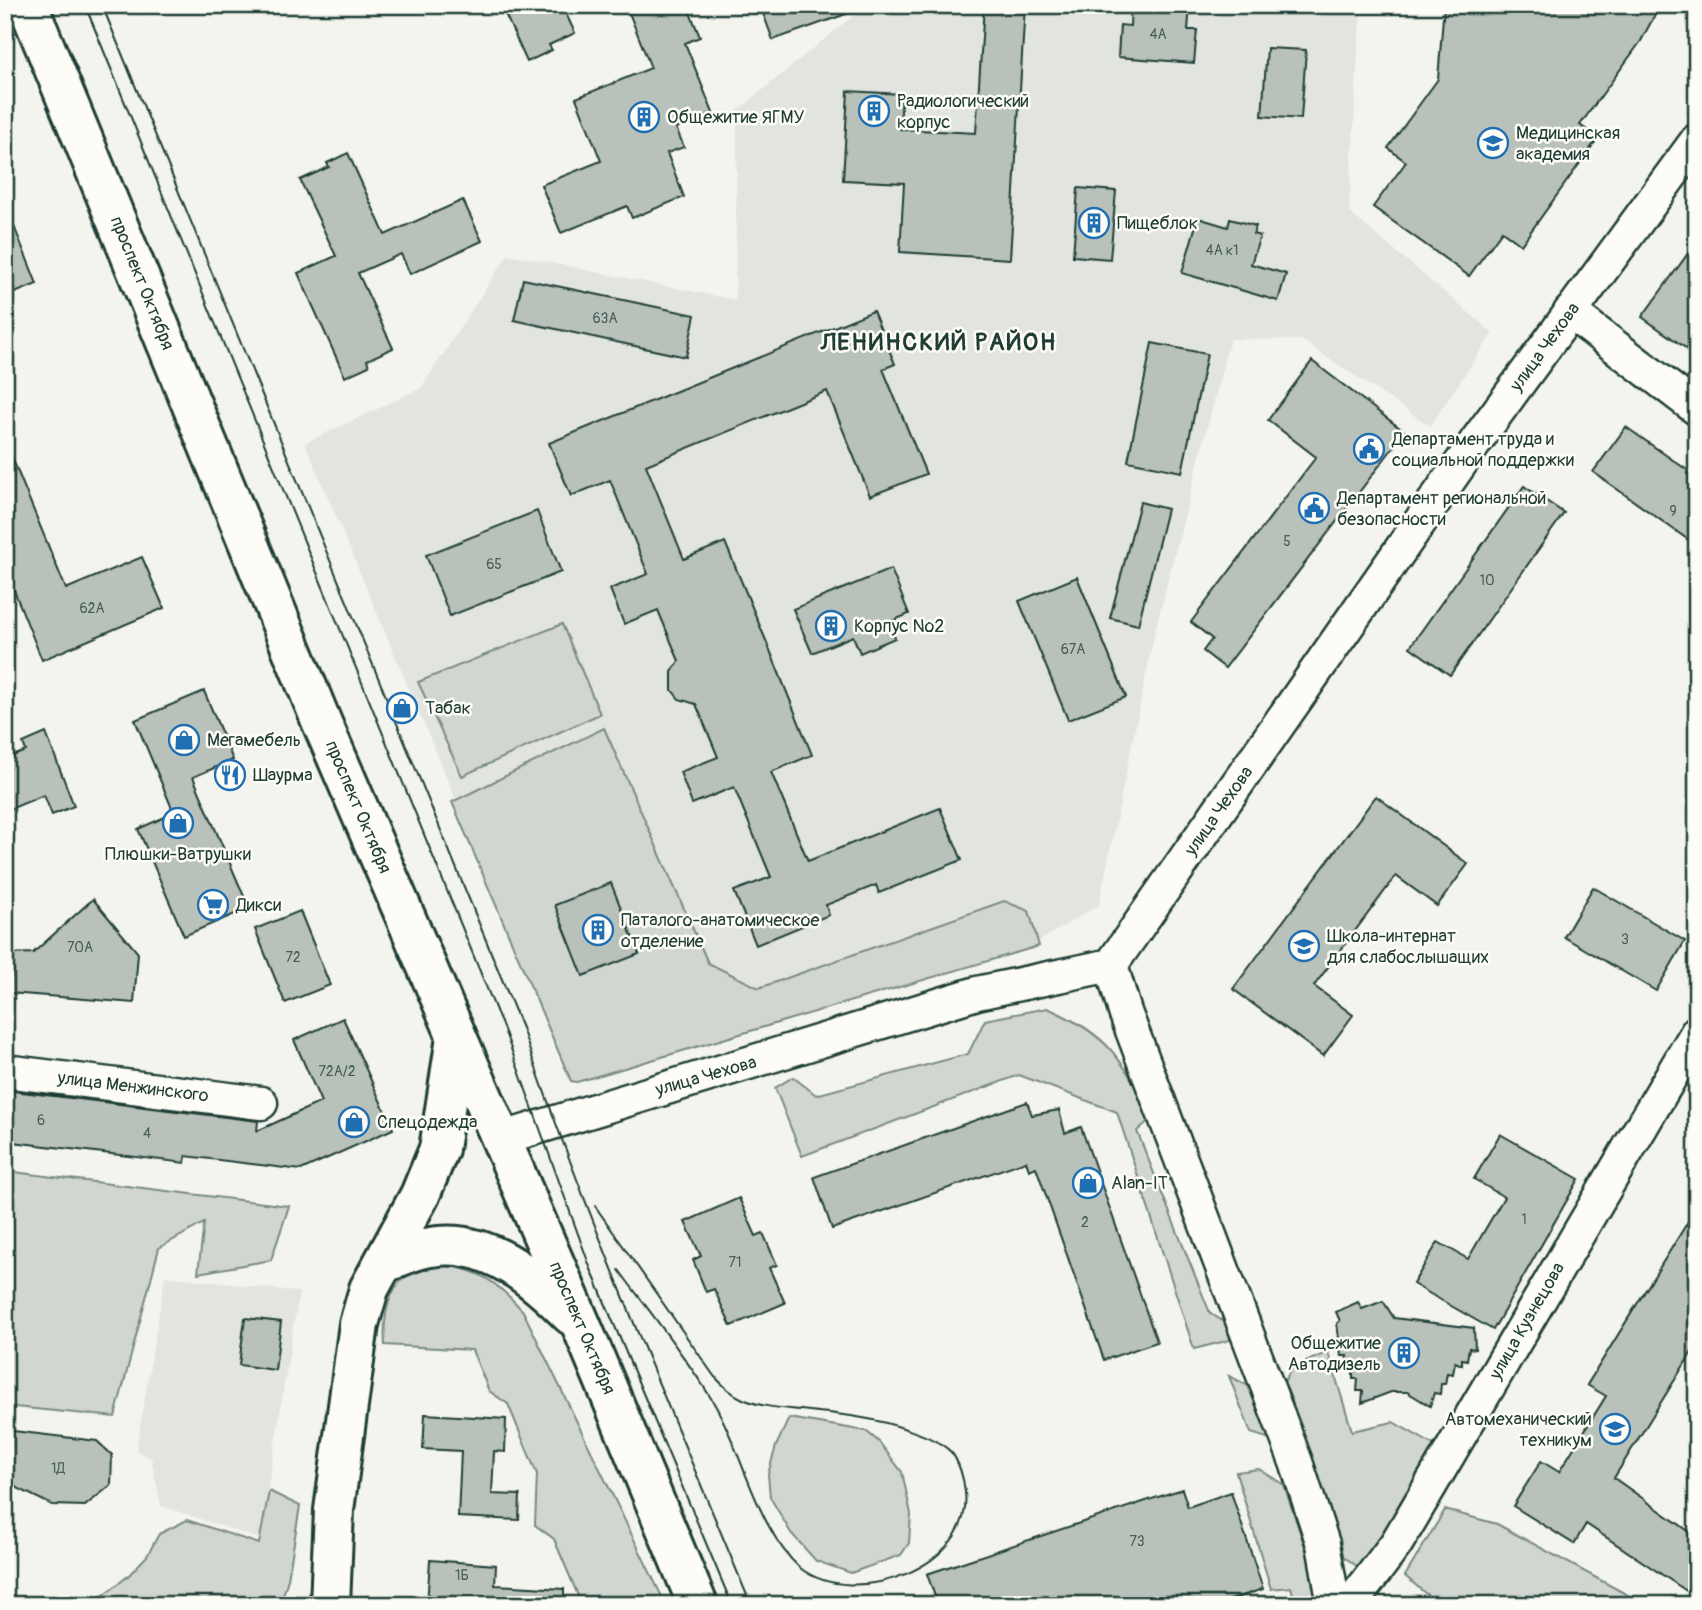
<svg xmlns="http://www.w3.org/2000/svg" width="1702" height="1610" font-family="Pangolin,sans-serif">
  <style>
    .built { fill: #e2e5df }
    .green { fill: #d1d6d1; stroke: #788a82; stroke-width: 2 }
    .building { fill: #b9c1bb; stroke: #1f3d34; stroke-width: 2 }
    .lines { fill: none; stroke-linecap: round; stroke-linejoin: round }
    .minor-casing { stroke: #1f3d34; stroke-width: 37 }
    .major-casing { stroke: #1f3d34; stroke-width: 44 }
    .minor { stroke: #fdfcf7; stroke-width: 32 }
    .major { stroke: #fdfcf7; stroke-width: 38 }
    .tram { stroke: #1f3d34; stroke-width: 2 }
    .labels { text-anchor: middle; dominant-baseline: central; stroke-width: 5; stroke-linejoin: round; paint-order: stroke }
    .number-label { font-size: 14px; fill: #465e56 }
    .poi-label { font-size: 18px; fill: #1f3d34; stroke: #fdfcf7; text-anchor: start }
    .street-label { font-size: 18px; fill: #1f3d34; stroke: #fdfcf7 }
    .district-label { font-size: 24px; font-weight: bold; letter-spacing: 2px; fill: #1f3d34; stroke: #fdfcf7 }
  </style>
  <rect width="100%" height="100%" fill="#f4f4ef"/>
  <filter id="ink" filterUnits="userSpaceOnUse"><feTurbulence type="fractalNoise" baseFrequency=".0143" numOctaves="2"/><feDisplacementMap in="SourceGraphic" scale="14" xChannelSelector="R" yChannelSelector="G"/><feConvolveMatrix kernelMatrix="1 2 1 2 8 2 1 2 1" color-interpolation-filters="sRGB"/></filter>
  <g filter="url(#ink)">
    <!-- built -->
    <g class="built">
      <polygon points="866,5 1361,5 1349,212 1493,333 1430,426 1301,340 1230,339 1155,631 1099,905 1036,943 574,1079 305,443 421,388 508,254 735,300 737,111"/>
      <polygon points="165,1276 299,1292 260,1539 161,1506 151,1458 136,1451"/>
    </g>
    <!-- green -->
    <g class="green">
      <polygon points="562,624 600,714 462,776 418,682"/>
      <polygon points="604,728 708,963 759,988 1004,901 1029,911 1039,946 577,1082 571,1081 452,802"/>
      <path d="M1047,1008C1110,1035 1122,1059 1152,1118L1137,1131L1210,1313L1229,1325L1230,1340L1194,1349L1117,1112L1019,1075L802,1156L775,1088L793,1077L816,1095L968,1054L985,1020Z"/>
      <polygon points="5,1171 289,1206 271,1260 198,1273 204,1223 159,1248 115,1417 5,1406 9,1296 5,1295"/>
      <path d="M438,1264C480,1270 495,1280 523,1311L666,1605H582L554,1539L535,1525L537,1474L508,1404L489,1391L472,1350L385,1345C383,1318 387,1287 412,1272C419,1267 430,1266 438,1264Z"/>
      <polygon points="1328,1352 1352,1431 1393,1422 1439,1448 1368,1562 1358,1567 1343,1556 1284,1382 1292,1368"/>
      <polygon points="1229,1376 1251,1387 1270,1439 1251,1433"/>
      <polygon points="789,1418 866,1431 879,1442 902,1472 911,1514 909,1543 901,1555 851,1573 816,1561 791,1533 770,1497 768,1474 776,1446"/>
      <polygon points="1259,1469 1284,1485 1317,1583 1312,1605 1296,1605 1291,1587 1271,1589 1236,1472"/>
      <polygon points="269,1491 300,1506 288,1579 280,1605 85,1605 99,1599 128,1576 147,1556 159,1534 187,1520 259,1544"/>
      <polygon points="1445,1510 1497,1524 1646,1605 1439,1605 1405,1576"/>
    </g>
    <!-- building -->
    <g class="building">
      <polygon points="501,5 562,5 575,33 549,45 552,50 527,62"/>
      <polygon points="641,5 687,5 700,37 685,43 713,113 676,128 684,147 667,153 684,197 632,218 627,206 561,233 541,185 601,161 576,98 651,68 628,10"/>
      <polygon points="760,5 863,5 863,8 773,40"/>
      <polygon points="984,5 1025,5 1010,259 900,252 904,183 843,180 848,91 902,94 900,129 976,133"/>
      <polygon points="1131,5 1190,5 1188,30 1197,30 1194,63 1118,57 1120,25 1130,26"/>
      <polygon points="1444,5 1660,5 1641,41 1580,125 1598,138 1521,245 1502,231 1469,276 1373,207 1406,162 1388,148 1438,79"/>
      <polygon points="1267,48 1306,50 1301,119 1262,116"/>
      <polygon points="348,153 385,235 463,200 482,241 410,274 401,254 358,273 393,348 367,360 369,366 345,377 298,273 336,256 300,180 329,167 327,163"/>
      <polygon points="1078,188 1116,191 1110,259 1073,256"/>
      <polygon points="6,206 37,284 5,297 5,207"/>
      <polygon points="1198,218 1228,227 1230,219 1256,226 1253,234 1260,236 1251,264 1286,274 1278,301 1182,273"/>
      <polygon points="1697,241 1697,356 1642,317"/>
      <polygon points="523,279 695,315 686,357 514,320"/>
      <polygon points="873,311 895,364 883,369 926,474 870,496 827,391 646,465 684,559 725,542 767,643 812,755 771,772 808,861 940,808 962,860 879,893 876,885 826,905 829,915 756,945 734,891 771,877 734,787 692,804 680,772 718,757 696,704 679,699 672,690 672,672 679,661 658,610 624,624 610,589 648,574 610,480 571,496 549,443"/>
      <polygon points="1152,343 1207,354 1182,472 1128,461"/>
      <polygon points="1312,361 1405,432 1225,668 1203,651 1212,639 1191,622 1316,457 1268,420"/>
      <polygon points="1626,427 1697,477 1697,546 1593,472"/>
      <polygon points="6,443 66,589 142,557 164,608 42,660 5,568"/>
      <polygon points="1524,486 1564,513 1450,675 1410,647"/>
      <polygon points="1140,502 1167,509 1138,625 1110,618"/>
      <polygon points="537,511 561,572 450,616 426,555"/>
      <polygon points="891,569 909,614 889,622 895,638 860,653 853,636 812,653 793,609"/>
      <polygon points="1077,577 1126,697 1068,720 1019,601"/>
      <polygon points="204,691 233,760 193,777 249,908 184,936 138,829 174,813 135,720"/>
      <polygon points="46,733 74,806 52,815 44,795 5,811 5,759 26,751 23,743"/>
      <polygon points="1376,796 1468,864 1437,906 1396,876 1314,986 1353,1015 1323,1056 1233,989"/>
      <polygon points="611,883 639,954 583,976 555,905"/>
      <polygon points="1593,887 1685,941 1656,991 1564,937"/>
      <polygon points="93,899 138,953 134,1003 10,993 13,954 33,953"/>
      <polygon points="300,911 330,985 285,1003 255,929"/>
      <polygon points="343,1018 393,1129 301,1170 186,1156 185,1163 5,1141 5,1090 258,1121 257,1131 321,1102 294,1040"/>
      <polygon points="1027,1102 1032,1115 1059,1110 1065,1133 1081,1127 1157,1342 1104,1360 1036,1167 1029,1170 1026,1161 832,1229 814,1177"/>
      <polygon points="1500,1134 1579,1179 1493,1330 1413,1284 1438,1242 1468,1259 1504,1197 1474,1179"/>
      <polygon points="739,1198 756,1236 763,1233 777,1265 769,1268 785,1303 731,1326 714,1289 706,1292 693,1260 701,1256 685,1222"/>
      <polygon points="1697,1207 1697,1344 1614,1478 1697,1537 1697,1598 1586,1524 1574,1544 1513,1506 1541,1461 1559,1472 1606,1396 1587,1385"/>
      <polygon points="1383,1301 1394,1318 1474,1328 1475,1349 1469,1348 1467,1360 1462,1359 1462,1365 1455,1362 1453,1374 1447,1373 1445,1384 1441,1384 1440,1394 1434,1393 1430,1406 1407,1392 1391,1392 1362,1403 1363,1391 1357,1391 1358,1379 1353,1379 1353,1368 1346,1368 1347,1356 1341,1356 1337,1323 1340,1321 1336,1312 1358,1302 1362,1309"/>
      <polygon points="245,1318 281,1322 275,1370 239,1365"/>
      <polygon points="425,1414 506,1419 505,1452 494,1451 492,1494 520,1495 519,1520 458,1517 461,1451 423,1449"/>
      <polygon points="5,1430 97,1441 112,1455 111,1485 85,1506 52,1505 5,1482"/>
      <polygon points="1182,1489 1188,1507 1231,1492 1263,1589 1215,1605 938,1605 927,1574"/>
      <polygon points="430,1560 496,1565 495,1585 564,1589 564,1605 427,1605"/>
    </g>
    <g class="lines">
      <!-- minor casing -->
      <g class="minor-casing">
        <g id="minor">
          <polyline points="1570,312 1697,409"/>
          <polyline points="1111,965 1125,1012 1296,1462 1323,1544 1334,1605"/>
          <polyline points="5,1071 261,1103"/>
          <polyline points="500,1139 977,993 1111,965 1477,440 1697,140"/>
          <polyline points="1350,1605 1396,1544 1429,1488 1697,1032"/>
        </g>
      </g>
      <!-- major casing -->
      <g class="major-casing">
        <g id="major">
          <polyline points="28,5 322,723 582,1327 698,1605"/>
          <path d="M385,1263C399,1257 415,1249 431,1247C486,1237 535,1278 571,1315"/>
          <polyline points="330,1605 334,1510 359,1324 369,1289 420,1195 439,1149 456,1037"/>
        </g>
      </g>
      <!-- minor -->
      <use href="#minor" class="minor"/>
      <!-- major -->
      <use href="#major" class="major"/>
      <!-- tram -->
      <g class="tram">
        <polyline points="85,5 506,1035 590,1267 732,1605"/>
        <path d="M102,5L522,1028C589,1224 672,1414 751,1605"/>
        <path d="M595,1206L714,1376C723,1385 731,1394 743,1399C761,1407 781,1408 800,1410C838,1414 873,1417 909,1430C923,1435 940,1441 951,1452C959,1461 964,1480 965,1492C974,1567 854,1610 800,1568C756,1529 741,1444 709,1395C682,1352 649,1311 619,1270"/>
      </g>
    </g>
  </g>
  <!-- icons -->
  <defs>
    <g id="building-ring" transform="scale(1.575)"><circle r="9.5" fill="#fdfcf7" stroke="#1f6fb2" stroke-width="1.5"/><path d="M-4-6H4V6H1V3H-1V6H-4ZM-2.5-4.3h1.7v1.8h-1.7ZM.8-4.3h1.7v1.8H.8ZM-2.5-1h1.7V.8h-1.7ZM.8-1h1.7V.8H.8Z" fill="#1f6fb2"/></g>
    <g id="university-ring" transform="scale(1.575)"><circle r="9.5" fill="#fdfcf7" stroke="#1f6fb2" stroke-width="1.5"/><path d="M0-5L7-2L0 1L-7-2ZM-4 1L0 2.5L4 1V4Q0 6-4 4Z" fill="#1f6fb2"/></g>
    <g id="civic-ring" transform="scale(1.575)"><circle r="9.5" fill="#fdfcf7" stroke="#1f6fb2" stroke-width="1.5"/><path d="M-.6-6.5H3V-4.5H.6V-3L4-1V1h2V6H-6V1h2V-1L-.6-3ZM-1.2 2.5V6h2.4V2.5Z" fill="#1f6fb2"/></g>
    <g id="shop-ring" transform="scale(1.575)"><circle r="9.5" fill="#fdfcf7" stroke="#1f6fb2" stroke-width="1.5"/><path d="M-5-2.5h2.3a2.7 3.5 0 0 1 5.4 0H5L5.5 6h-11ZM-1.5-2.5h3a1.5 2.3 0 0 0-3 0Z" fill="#1f6fb2"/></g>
    <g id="restaurant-ring" transform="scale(1.575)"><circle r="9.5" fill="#fdfcf7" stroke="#1f6fb2" stroke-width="1.5"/><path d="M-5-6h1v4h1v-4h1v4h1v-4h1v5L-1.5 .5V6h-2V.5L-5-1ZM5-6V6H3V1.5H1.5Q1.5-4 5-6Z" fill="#1f6fb2"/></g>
    <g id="supermarket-ring" transform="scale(1.575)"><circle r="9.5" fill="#fdfcf7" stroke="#1f6fb2" stroke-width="1.5"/><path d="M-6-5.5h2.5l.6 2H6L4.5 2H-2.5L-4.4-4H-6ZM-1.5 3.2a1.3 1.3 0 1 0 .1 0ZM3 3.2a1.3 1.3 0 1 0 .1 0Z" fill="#1f6fb2"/></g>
    <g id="school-ring" transform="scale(1.575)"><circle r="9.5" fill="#fdfcf7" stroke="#1f6fb2" stroke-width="1.5"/><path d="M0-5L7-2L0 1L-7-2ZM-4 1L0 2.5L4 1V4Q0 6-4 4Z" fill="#1f6fb2"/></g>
  </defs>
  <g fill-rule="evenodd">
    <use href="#building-ring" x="874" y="111"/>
    <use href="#building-ring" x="644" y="117"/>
    <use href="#university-ring" x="1493" y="143"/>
    <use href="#building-ring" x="1094" y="223"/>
    <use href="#civic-ring" x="1369" y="449"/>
    <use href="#civic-ring" x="1314" y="508"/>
    <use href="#building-ring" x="831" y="626"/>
    <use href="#shop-ring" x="402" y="708"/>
    <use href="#shop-ring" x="184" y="740"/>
    <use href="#restaurant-ring" x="230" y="775"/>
    <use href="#shop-ring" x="178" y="823"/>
    <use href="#supermarket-ring" x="213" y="905"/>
    <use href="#building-ring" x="598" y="930"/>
    <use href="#school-ring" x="1304" y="946"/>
    <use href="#shop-ring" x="354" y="1122"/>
    <use href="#shop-ring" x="1088" y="1183"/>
    <use href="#building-ring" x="1404" y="1353"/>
    <use href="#university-ring" x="1615" y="1429"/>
  </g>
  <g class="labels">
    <!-- number labels -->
    <g class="number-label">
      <text x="1158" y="34">4А</text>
      <text x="1222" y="250">4А к1</text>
      <text x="605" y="318">63А</text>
      <text x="1673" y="511">9</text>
      <text x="1287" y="541">5</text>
      <text x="494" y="564">65</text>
      <text x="1487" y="580">10</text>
      <text x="92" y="608">62А</text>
      <text x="1073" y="649">67А</text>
      <text x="1625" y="939">3</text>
      <text x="80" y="947">70А</text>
      <text x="293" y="957">72</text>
      <text x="337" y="1071">72А/2</text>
      <text x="41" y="1120">6</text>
      <text x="147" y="1133">4</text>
      <text x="1524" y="1219">1</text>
      <text x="1085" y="1222">2</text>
      <text x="735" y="1262">71</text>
      <text x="58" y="1468">1Д</text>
      <text x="1137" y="1541">73</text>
      <text x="462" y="1575">1Б</text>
    </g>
    <!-- poi labels -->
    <g class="poi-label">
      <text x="897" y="101">Радиологический<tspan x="897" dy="21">корпус</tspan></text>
      <text x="667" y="117">Общежитие ЯГМУ</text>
      <text x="1516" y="133">Медицинская<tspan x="1516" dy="21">академия</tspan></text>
      <text x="1117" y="223">Пищеблок</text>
      <text x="1392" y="439">Департамент труда и<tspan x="1392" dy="21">социальной поддержки</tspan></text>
      <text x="1337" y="498">Департамент региональной<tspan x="1337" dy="21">безопасности</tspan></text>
      <text x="854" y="626">Корпус №2</text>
      <text x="425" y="708">Табак</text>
      <text x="207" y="740">Мегамебель</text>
      <text x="253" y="775">Шаурма</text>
      <text x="178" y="854" text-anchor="middle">Плюшки-Ватрушки</text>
      <text x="236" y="905">Дикси</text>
      <text x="621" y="920">Паталого-анатомическое<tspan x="621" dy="21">отделение</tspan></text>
      <text x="1327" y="936">Школа-интернат<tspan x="1327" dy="21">для слабослышащих</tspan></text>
      <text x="377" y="1122">Спецодежда</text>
      <text x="1111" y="1183">Alan-IT</text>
      <text x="1381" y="1343" text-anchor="end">Общежитие<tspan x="1381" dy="21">Автодизель</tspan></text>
      <text x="1592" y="1419" text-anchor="end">Автомеханический<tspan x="1592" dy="21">техникум</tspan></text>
    </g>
    <!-- street labels -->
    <g class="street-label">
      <text transform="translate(142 283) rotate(68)">проспект Октября</text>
      <text transform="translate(1545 347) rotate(-54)">улица Чехова</text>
      <text transform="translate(358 807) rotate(67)">проспект Октября</text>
      <text transform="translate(1219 811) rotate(-55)">улица Чехова</text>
      <text transform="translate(706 1076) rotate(-16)">улица Чехова</text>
      <text transform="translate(133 1087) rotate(7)">улица Менжинского</text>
      <text transform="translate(1527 1321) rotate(-60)">улица Кузнецова</text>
      <text transform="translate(582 1328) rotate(67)">проспект Октября</text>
    </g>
    <!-- district labels -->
    <g class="district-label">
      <text x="939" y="342">ЛЕНИНСКИЙ РАЙОН</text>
    </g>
  </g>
  <!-- margin -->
  <rect width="1702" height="1610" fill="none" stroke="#fdfcf7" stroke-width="28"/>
  <rect x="14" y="14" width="1674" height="1582" fill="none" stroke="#1f3d34" stroke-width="2.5" filter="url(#ink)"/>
</svg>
